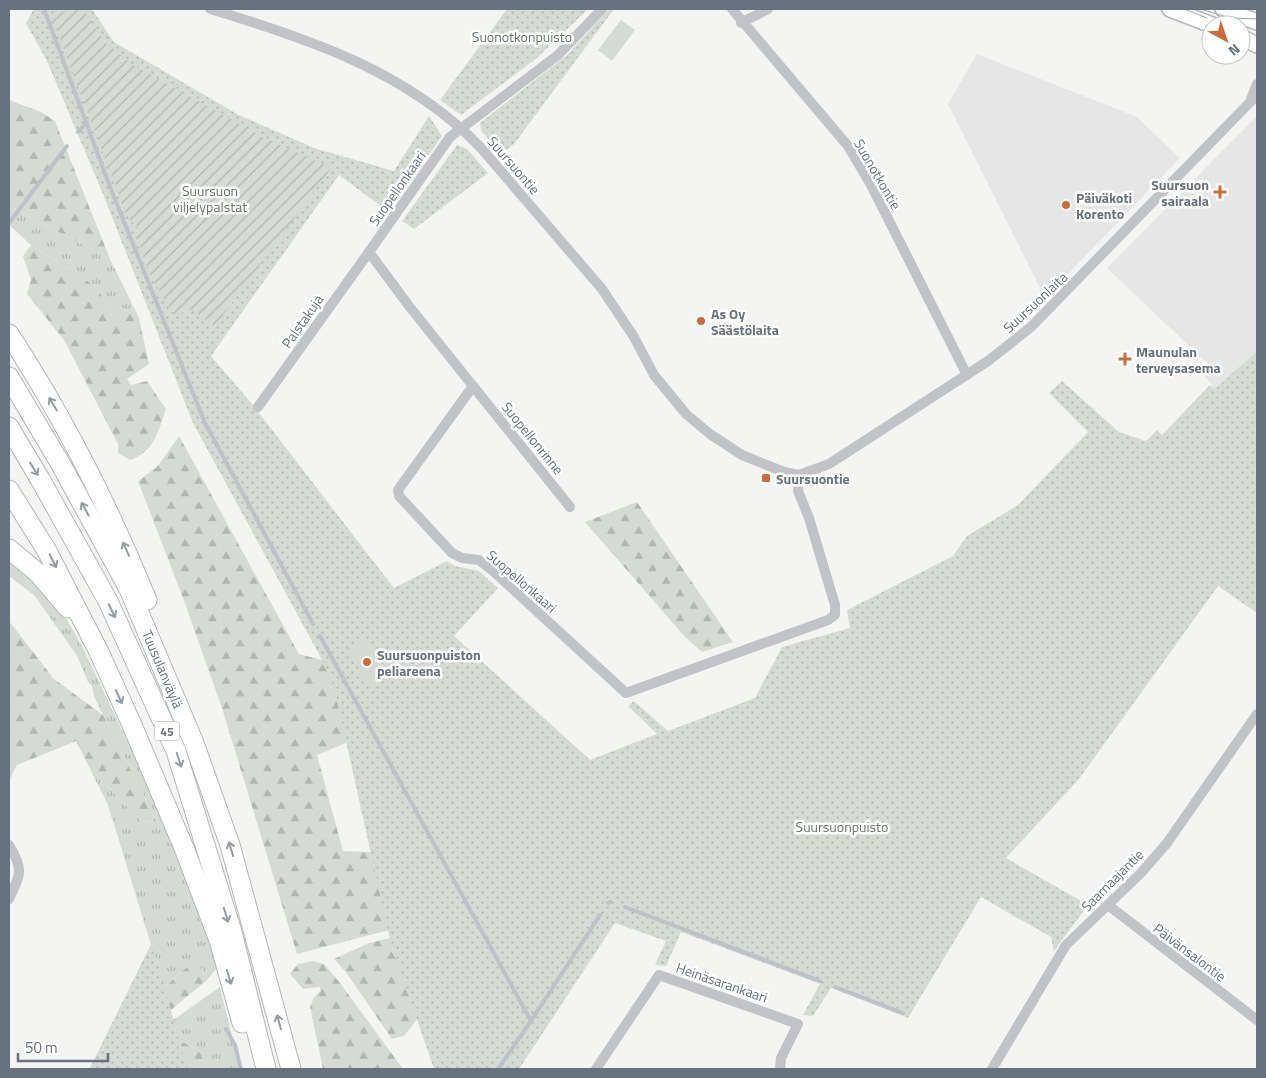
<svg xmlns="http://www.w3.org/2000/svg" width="1266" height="1078" font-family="'Titillium Web',sans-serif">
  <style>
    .built { fill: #e5e6e5 }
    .grass { fill: url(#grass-tufts) }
    .forest { fill: url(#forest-firs) }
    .park { fill: url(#park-dots) }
    .garden { fill: url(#garden-furrows) }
    .pitch { fill: #d5dbd3 }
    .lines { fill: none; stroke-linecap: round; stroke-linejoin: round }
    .stream { stroke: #bbc2c8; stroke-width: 4 }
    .secondary-casing { stroke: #b3b7bb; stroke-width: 18 }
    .motorway-casing { stroke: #b3b6b9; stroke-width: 21 }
    .minor { stroke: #c1c3c6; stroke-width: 10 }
    .secondary { stroke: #fff; stroke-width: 15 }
    .motorway { stroke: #fff; stroke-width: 19 }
    .tram { stroke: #a2a6ab; stroke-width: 1 }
    .oneway { stroke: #959ca5 }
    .poi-dot { fill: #cd6b3a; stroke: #fff; stroke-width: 2 }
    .labels { text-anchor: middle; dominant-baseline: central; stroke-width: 5; stroke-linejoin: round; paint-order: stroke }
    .shield { fill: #fff; stroke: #959ca5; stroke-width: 1 }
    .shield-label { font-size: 12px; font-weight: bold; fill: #67727f }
    .park-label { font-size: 14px; fill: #677765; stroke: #fff }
    .street-label { font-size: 14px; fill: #67727f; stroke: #fff }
    .poi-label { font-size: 14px; font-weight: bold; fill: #67727f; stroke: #fff; text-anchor: start }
  </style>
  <defs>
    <pattern id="grass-tufts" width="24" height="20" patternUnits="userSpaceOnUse" patternTransform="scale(1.25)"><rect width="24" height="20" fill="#d5dbd3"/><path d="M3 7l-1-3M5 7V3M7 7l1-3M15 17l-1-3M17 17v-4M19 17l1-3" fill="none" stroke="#b1b6b0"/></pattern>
    <pattern id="forest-firs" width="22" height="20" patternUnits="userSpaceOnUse" patternTransform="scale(1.25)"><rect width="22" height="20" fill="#d5dbd3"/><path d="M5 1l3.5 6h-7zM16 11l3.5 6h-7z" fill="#b1b6b0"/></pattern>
    <pattern id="park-dots" width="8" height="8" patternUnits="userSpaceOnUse" patternTransform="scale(1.25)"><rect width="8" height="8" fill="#d5dbd3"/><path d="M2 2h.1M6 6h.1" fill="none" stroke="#b1b6b0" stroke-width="1.8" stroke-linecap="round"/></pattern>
    <pattern id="garden-furrows" width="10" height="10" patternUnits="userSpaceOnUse" patternTransform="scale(1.25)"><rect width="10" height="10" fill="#d5dbd3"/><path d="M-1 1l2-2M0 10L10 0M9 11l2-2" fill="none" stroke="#b1b6b0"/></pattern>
  </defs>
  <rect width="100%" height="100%" fill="#f4f5f2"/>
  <!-- built -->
  <g class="built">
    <polygon points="977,54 1137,117 1180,158 1045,298 948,104"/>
    <polygon points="1257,116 1257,351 1215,389 1201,371 1208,364 1107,268"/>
  </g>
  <!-- grass -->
  <g class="grass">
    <polygon points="9,206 110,259 139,318 122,308 110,315 98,288 31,245 9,225"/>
    <polygon points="9,559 39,584 64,614 84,650 158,806 197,902 218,967 207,980 200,967 187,967 164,987 108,805 89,767 142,822 156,821 103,715 94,696 92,686 88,682 77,656 35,596 9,576"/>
    <polygon points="220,987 240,1069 206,1069 201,1052 179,1040 173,1020"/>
  </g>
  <!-- forest -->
  <g class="forest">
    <polygon points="9,100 41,112 55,121 110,259 9,206"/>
    <path d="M31,245L98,288L110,315L122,308L139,318L149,364L127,379L131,385L147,381L166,409C158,432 154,452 130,460L118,453V444L64,340L27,294L31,280L23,256Z"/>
    <polygon points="179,436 299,654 340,665 346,743 317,755 343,851 370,852 410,896 393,929 297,954 222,708 183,598 138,481 157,467"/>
    <polygon points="637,502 733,642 702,652 685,637 585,522"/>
    <polygon points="9,621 54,679 103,715 156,821 142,822 89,767 76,741 17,765 9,781"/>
    <polygon points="390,938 393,951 424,1010 404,1036 392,1039 345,971 334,959 369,943"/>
    <polygon points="313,961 324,964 340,983 403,1069 323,1069 310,1007 313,999 320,991 320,987 303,989 290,974 298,964"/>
    <polygon points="187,967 200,967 207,980 171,1010 140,1009"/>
    <polygon points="173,1020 179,1040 201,1052 206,1069 144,1069"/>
  </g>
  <!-- park -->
  <g class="park">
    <polygon points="34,9 92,9 114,42 237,114 314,148 394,171 429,116 442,136 389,212 339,175 211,356 252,404 394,588 447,561 455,566 479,571 498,588 454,636 590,760 657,734 628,706 634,701 668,731 755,698 782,647 850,628 847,610 953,556 967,536 1018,505 1088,432 1049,393 1062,381 1119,432 1146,441 1157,430 1162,435 1210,385 1215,389 1257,351 1257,613 1218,586 1079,779 1006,858 1088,905 1054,951 1051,937 981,897 908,1018 831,988 813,1016 803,1015 820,984 681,932 666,966 655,965 666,941 615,923 519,1069 434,1069 391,944 332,678 193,423 103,194 47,61 26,23"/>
    <polygon points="507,9 588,9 537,58 461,115 440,100"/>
    <polygon points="609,9 614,9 514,144 501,154 481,130 480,123 567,55"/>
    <polygon points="457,145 467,149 488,173 414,229 402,221"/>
    <polygon points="152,942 187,1069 89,1069 93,1062"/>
  </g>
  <!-- garden -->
  <path class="garden" d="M69,9H83L104,41L133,65L263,137L331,168L215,326L191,309L175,316C157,288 139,260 137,226L129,219L125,211L52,18Z"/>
  <!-- pitch -->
  <g class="pitch">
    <polygon points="621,20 635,30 612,61 598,50"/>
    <polygon points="365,637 387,676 369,686 348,647"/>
  </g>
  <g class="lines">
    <!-- stream -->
    <g class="stream">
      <polyline points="44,9 110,187 205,423 313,624"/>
      <polyline points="78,132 87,122"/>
      <polyline points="9,223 67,146"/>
      <polyline points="320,636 531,1021 498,1069"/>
      <polyline points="608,903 610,902"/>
      <polyline points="625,907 820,981"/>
      <polyline points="835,987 903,1013"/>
      <polyline points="531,1021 600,915"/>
      <polyline points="226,1029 235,1045 241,1069"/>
    </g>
    <!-- secondary casing -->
    <g class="secondary-casing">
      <g id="secondary">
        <polyline points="1170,9 1212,25"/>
        <polyline points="1223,9 1257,22"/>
        <polyline points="1241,37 1257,45"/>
      </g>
    </g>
    <!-- motorway casing -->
    <g class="motorway-casing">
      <g id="motorway">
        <path d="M9,334C64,418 109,507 147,600"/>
        <polyline points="9,377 60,463 129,589 194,743 230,845 291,1069"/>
        <polyline points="9,427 40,479 108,601 176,751 232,932 266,1069"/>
        <polyline points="9,490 47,551 99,652 132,725 184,848 219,940 242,1023"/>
        <polyline points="9,549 38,573 68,608"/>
      </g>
    </g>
    <!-- minor -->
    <g class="minor">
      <path d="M210,9C307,38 409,72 481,148L602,289L634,337L654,375L686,414L710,434L742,455L784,472L799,475L829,464L988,361L1031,327L1257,95"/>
      <polyline points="602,9 558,55 450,137 369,252 409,306 473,386 398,490 399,496 452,553 462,558 479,560 492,570 626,693 828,620 835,615 835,605 809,518 798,491 799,475"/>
      <polyline points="732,9 848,146 871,185 967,375"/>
      <polyline points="741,23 768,9"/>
      <polyline points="1251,99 1257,84"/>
      <polyline points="473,386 570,507"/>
      <polyline points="258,407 369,252"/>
      <path d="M9,845C24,870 21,873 9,899"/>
      <polyline points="1108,905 1257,1020"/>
      <polyline points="596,1069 659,975 798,1024 781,1058 780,1069"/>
      <polyline points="992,1069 1066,945 1141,873 1167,843 1257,714"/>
    </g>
    <!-- secondary -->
    <use href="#secondary" class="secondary"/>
    <!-- motorway -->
    <use href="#motorway" class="motorway"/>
    <!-- tram -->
    <g class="tram">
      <polyline points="1184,9 1207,18"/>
      <polyline points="1201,9 1230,18 1257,19"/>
    </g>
  </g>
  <!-- one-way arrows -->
  <defs><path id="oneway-shaft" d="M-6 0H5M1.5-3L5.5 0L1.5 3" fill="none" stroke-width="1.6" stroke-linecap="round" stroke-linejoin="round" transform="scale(1.25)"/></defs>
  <g class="oneway">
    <use href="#oneway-shaft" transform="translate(53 404) rotate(-121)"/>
    <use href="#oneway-shaft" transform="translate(34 469) rotate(58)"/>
    <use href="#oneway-shaft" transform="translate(85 509) rotate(-119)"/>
    <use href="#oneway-shaft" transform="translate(126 549) rotate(-114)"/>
    <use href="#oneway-shaft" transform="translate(53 561) rotate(63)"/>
    <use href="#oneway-shaft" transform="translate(112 611) rotate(65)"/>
    <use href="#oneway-shaft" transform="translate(119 697) rotate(65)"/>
    <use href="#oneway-shaft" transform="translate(179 760) rotate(72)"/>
    <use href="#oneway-shaft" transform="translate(231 849) rotate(-107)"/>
    <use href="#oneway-shaft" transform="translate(226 915) rotate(73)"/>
    <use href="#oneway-shaft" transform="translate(229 977) rotate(74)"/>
    <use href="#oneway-shaft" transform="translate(279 1022) rotate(-105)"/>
  </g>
  <!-- markers -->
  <g class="poi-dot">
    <path d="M1217.5 184.5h5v5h5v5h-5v5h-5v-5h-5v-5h5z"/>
    <circle cx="1066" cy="205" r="5"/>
    <circle cx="701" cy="321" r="5"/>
    <path d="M1122.5 351.5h5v5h5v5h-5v5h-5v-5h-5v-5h5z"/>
    <rect x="761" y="473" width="10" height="10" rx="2.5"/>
    <circle cx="367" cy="662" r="5"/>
  </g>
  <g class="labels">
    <!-- shield labels -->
    <rect class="shield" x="154.5" y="721.5" width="25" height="19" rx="4"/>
    <g class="shield-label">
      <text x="167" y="731">45</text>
    </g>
    <!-- park labels -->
    <g class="park-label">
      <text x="522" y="36">Suonotkonpuisto</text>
      <text x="210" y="190">Suursuon<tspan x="210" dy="16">viljelypalstat</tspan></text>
      <text x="842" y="826">Suursuonpuisto</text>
    </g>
    <!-- street labels -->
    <g class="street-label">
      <text transform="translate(514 165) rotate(49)">Suursuontie</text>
      <text transform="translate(878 174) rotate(60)">Suonotkontie</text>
      <text transform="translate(397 188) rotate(-55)">Suopellonkaari</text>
      <text transform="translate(1035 302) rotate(-43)">Suursuonlaita</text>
      <text transform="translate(302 321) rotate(-55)">Palstakuja</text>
      <text transform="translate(533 438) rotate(51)">Suopellonrinne</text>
      <text transform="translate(522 581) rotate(41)">Suopellonkaari</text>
      <text transform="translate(163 669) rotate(67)">Tuusulanväylä</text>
      <text transform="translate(1112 880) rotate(-45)">Saarnaajantie</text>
      <text transform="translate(1190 952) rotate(37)">Päivänsalontie</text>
      <text transform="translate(722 982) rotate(19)">Heinäsarankaari</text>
    </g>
    <!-- poi labels -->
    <g class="poi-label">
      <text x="1209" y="184" text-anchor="end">Suursuon<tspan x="1209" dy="16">sairaala</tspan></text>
      <text x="1076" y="197">Päiväkoti<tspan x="1076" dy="16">Korento</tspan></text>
      <text x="711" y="313">As Oy<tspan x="711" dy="16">Säästölaita</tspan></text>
      <text x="1136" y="351">Maunulan<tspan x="1136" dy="16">terveysasema</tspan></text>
      <text x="776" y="478">Suursuontie</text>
      <text x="377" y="654">Suursuonpuiston<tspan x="377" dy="16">peliareena</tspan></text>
    </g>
  </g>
  <!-- border -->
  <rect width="1266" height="1078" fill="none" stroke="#67727f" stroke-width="20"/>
  <!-- north arrow -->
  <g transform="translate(1226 40) rotate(140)"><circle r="24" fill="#ffffff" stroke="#c2c7cc"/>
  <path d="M0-4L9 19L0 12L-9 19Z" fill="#cd6b3a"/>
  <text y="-8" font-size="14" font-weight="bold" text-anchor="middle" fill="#67727f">N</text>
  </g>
  <!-- scale -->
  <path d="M18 1053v8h90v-8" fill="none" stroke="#67727f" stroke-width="2.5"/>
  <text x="25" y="1053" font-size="15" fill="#67727f" stroke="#ffffff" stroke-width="4" paint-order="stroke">50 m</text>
</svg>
